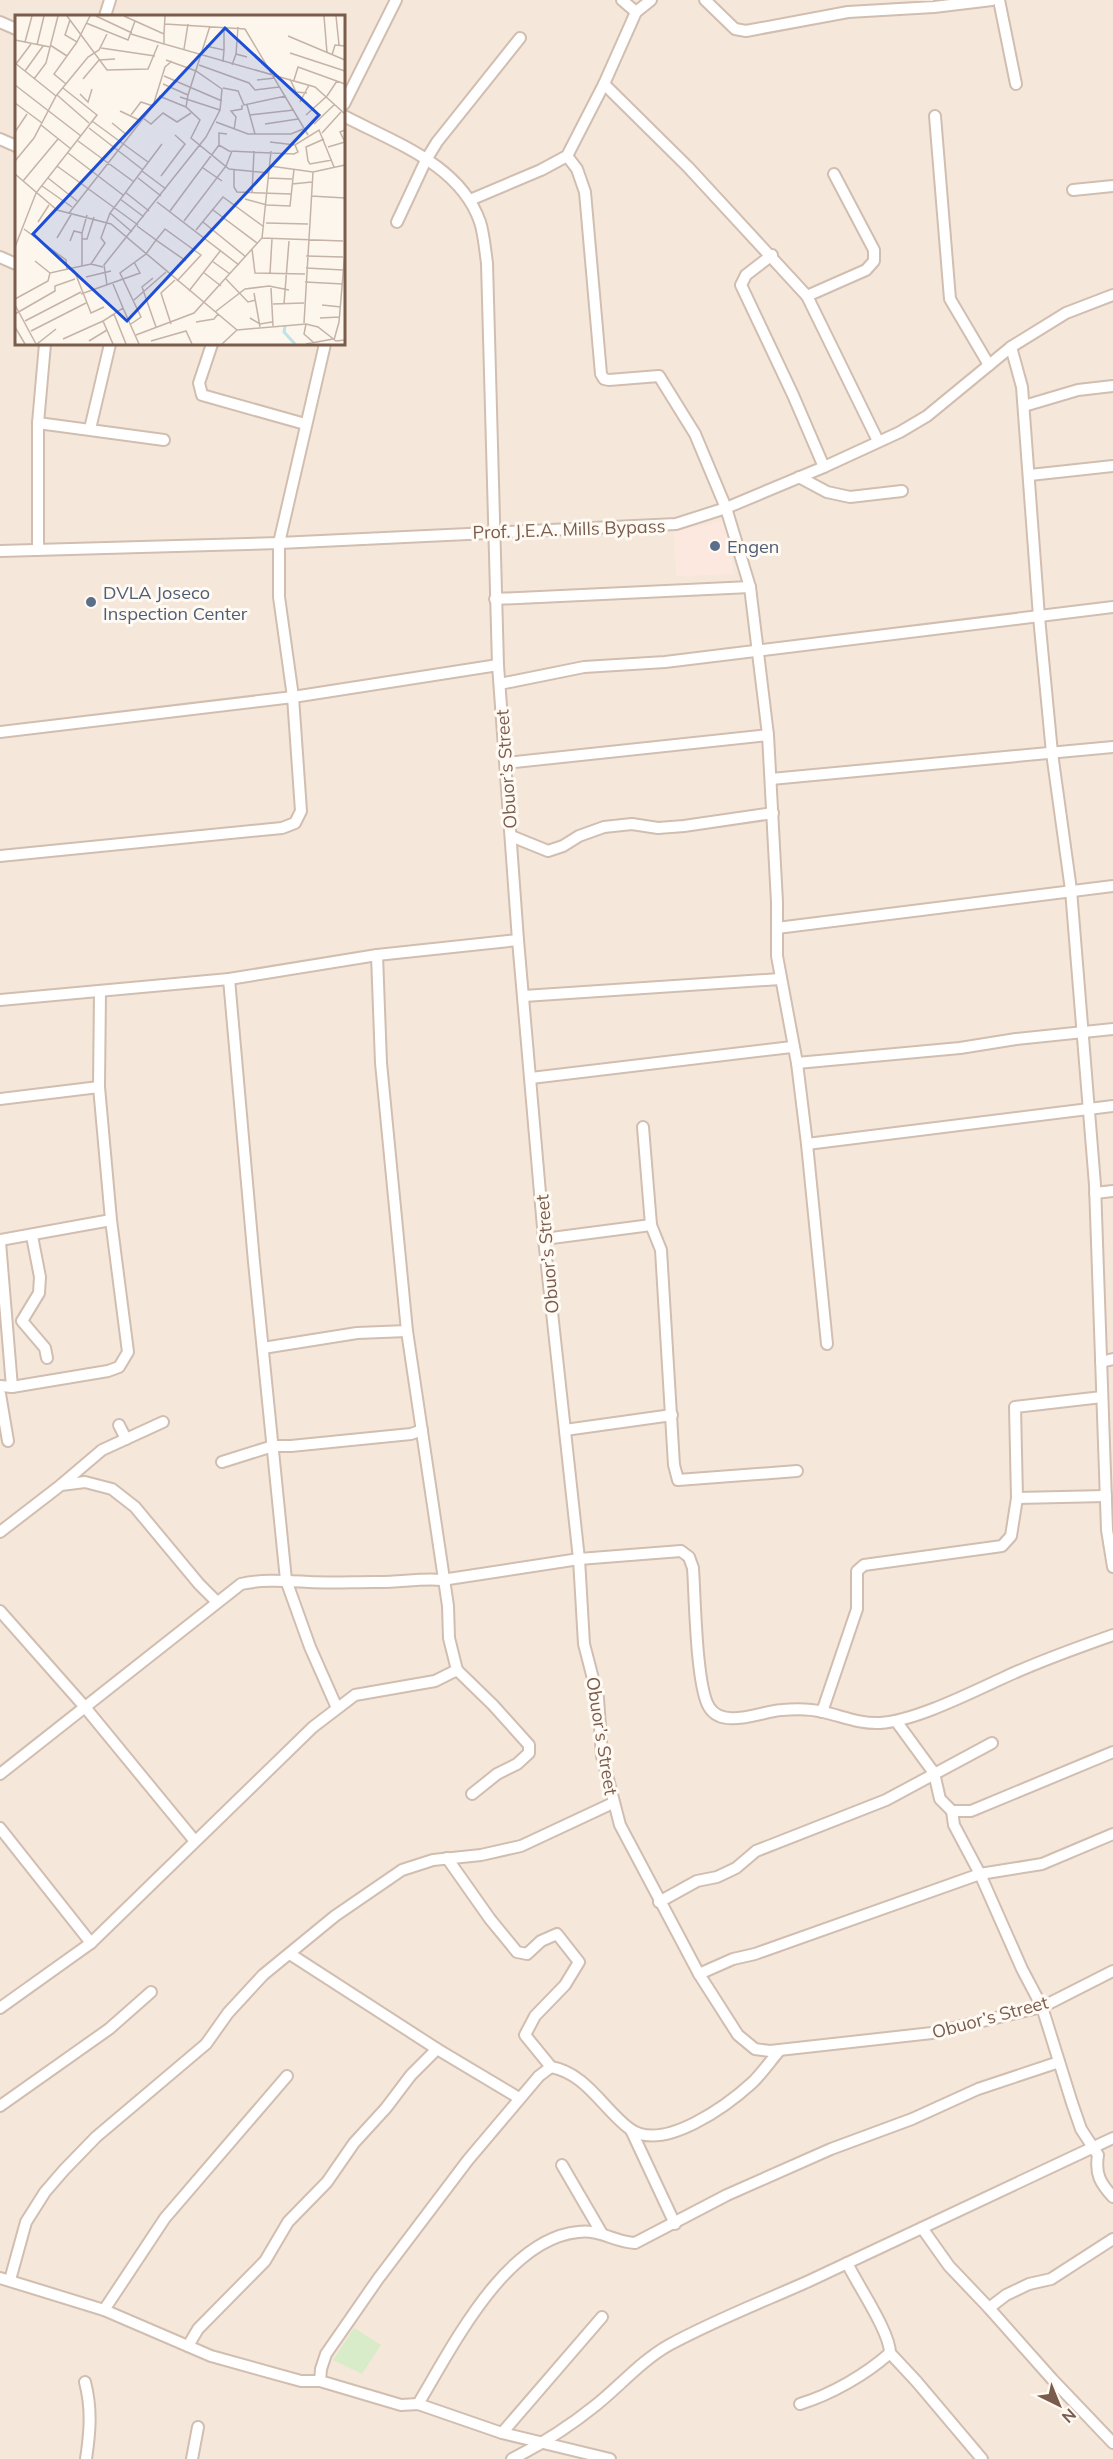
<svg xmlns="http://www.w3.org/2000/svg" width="1113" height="2459" font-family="Mulish,sans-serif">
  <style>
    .residential { fill: #f5e8da; fill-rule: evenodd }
    .commercial { fill: #fde8e0 }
    .green { fill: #d8ecc9 }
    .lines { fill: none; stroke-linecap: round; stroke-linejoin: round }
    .minor-casing { stroke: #d1beb0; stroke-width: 14 }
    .minor { stroke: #fff; stroke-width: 10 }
    .service-dot { fill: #5c6f8a; stroke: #fffaf3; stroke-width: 2 }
    .labels { text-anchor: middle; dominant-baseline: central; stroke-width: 6; stroke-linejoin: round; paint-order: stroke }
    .street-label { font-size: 18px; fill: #7a5c4d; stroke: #fffaf3 }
    .service-label { font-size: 18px; fill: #4e5e75; stroke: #fffaf3; text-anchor: start }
    .inset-river { fill: none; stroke: #bfe3e8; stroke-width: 3 }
    .inset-road { fill: none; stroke: #c5b3a7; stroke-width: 1.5 }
    .view { fill: #1d4ed8; fill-opacity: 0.15; stroke: #1d4ed8; stroke-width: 3 }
    .inset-edge { fill: none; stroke: #7a5c4d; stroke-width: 3 }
  </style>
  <rect width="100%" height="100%" fill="#fdf6ec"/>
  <!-- residential -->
  <path class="residential" d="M0,0H1113V2459H0ZM16,16H344V344H16Z"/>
  <!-- commercial -->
  <polygon class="commercial" points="726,521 734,574 676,576 674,531"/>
  <!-- green -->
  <polygon class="green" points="354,2328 381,2345 362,2374 333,2360"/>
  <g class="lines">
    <!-- minor casing -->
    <g class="minor-casing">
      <g id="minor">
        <polyline points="622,0 636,12"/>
        <polyline points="705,0 735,29 746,31 848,12 934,7 992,0"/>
        <polyline points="999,0 1016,84"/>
        <polyline points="105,16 110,0"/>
        <polyline points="0,22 16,29"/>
        <polyline points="604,84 688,167 807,296 878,441"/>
        <polyline points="344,104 396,0"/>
        <path d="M344,116C393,142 460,164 480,222C484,234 485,250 487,263L498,665L518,940L544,1239L579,1559L584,1644L598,1698L602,1756L620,1825L699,1974L738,2035L755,2049L770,2051L932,2033L1042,2007L1113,1971"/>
        <polyline points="935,116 950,299 989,365"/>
        <polyline points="0,139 16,146"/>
        <polyline points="567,156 577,169 585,192 601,374 604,379 609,380 659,376 695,434 726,508 750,587 768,735 777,902 777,956 797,1063 807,1144 827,1344"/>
        <polyline points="1073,190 1113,186"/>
        <polyline points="470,200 541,170 567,156 604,84 636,12 651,0"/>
        <polyline points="397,222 426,160 437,142 520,38"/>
        <polyline points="772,255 746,275 741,285 793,395 824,467"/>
        <polyline points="0,257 16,264"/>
        <polyline points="807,296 866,270 874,261 874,250 834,174"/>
        <polyline points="212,344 199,383 202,395 305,424"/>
        <polyline points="325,344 279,543 279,597 293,697 498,665"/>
        <polyline points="1011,347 1022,387 1039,617 1052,753 1071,890 1095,1185 1107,1530 1113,1567"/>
        <polyline points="1024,406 1078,390 1113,386"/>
        <polyline points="38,423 164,440"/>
        <polyline points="90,429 110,344"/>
        <polyline points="1030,475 1113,466"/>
        <polyline points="799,477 827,492 850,497 902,491"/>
        <polyline points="38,550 38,423 45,344"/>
        <polyline points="0,551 279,543 676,524 726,508 824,467 900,432 927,416 1011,347 1066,313 1113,295"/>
        <polyline points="495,599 750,587"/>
        <polyline points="500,684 584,667 665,662 1113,607"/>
        <polyline points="0,732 293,697 301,811 295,823 282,828 0,856"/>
        <polyline points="506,763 768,735"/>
        <polyline points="771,779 1113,747"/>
        <polyline points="511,836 548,851 563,846 579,836 604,827 632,824 658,828 684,826 773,813"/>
        <polyline points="777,928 1113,886"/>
        <polyline points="229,979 254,1262 286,1580 310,1647 337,1708"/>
        <polyline points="524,996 780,979"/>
        <polyline points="0,1000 229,979 377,955 518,940"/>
        <polyline points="797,1063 960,1048 1016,1039 1113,1029"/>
        <polyline points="531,1078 792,1047"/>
        <polyline points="0,1099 99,1087"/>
        <polyline points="643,1127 651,1225 661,1250 674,1465 678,1480 797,1471"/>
        <polyline points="807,1144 1113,1106"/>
        <polyline points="1095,1193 1113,1191"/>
        <polyline points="32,1236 40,1277 39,1293 22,1321 45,1348 47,1358"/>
        <polyline points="544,1239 651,1225"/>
        <polyline points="0,1240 111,1220"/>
        <polyline points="0,1242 12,1387"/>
        <polyline points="263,1348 357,1333 407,1331"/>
        <polyline points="1101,1362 1113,1359"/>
        <polyline points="0,1386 12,1387 108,1371 119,1367 128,1352 111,1220 99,1087 100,991"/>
        <polyline points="0,1394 8,1441"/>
        <polyline points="119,1425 126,1439"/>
        <polyline points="565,1430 672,1415"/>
        <polyline points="222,1462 273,1446 291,1446 411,1434 422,1430"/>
        <polyline points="62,1484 102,1450 163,1422"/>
        <polyline points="1017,1498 1106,1496"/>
        <polyline points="0,1532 61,1485 85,1482 112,1489 135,1507 199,1584 217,1602"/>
        <polyline points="0,1611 84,1706 194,1840"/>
        <polyline points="457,1670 493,1705 529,1745 529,1753 517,1764 497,1774 472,1794"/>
        <polyline points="822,1712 857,1609 857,1571 864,1565 1002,1546 1011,1536 1017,1498 1015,1407 1102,1397"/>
        <polyline points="896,1721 934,1773 940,1799 952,1811 971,1811 1113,1752"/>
        <path d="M0,1774L241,1584C263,1579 286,1581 309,1582C330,1583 352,1582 374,1582C397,1583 419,1578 442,1580L579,1559L681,1551L689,1557L693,1568C695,1596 696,1686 709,1707C723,1730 762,1711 782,1710C794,1709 811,1709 823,1712C842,1716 859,1724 880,1723C915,1721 970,1693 1003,1678C1039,1661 1076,1648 1113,1635"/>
        <path d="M952,1811L954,1825L980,1874L1022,1969L1042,2007L1072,2103L1081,2129L1098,2155C1095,2174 1100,2183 1113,2197"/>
        <polyline points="0,1828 91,1943"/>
        <polyline points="447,1858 490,1919 517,1952 527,1954 541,1941 557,1934 579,1962 565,1985 535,2016 525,2035 551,2067"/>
        <polyline points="659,1902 697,1881 717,1877 736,1868 756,1851 886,1800 992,1743"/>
        <polyline points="290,1954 437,2049 519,2098"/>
        <polyline points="699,1974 733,1959 755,1954 980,1874 1042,1864 1113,1834"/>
        <polyline points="0,2008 91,1943 313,1727 355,1695 435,1681 457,1670 449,1638 448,1606 407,1331 381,1063 377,955"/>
        <polyline points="0,2106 109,2029 151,1992"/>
        <polyline points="631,2130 675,2224"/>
        <polyline points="562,2165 601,2232"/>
        <polyline points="922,2228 949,2266 989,2308 1006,2295 1029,2284 1051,2279 1113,2239"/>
        <polyline points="0,2278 104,2310 211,2356 301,2381 320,2381 401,2405 418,2404 502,2433 610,2459"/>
        <polyline points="10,2280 26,2222 45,2192 64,2170 96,2137 206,2044 228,2013 263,1975 335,1916 402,1870 433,1860 481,1855 521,1846 613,1803"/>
        <polyline points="989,2308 1052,2379 1113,2443"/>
        <polyline points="104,2310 165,2218 287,2076"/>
        <polyline points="188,2346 198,2329 265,2261 288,2222 327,2182 354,2143 386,2108 411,2075 437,2049"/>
        <polyline points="890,2353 917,2382 982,2459"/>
        <path d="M320,2381L321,2369L326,2354L378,2279L468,2160L539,2076L551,2067C586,2073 604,2110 630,2129C664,2153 729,2104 753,2082C763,2072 771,2060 780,2050"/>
        <path d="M85,2382C92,2409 90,2432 86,2459"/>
        <path d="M418,2404C452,2348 505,2239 578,2232C600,2229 614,2242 635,2243L727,2195L831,2149L912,2119L978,2089L1059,2062"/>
        <path d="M800,2404C832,2394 865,2375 890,2353C890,2332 857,2284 847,2263"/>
        <polyline points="502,2433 602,2317"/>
        <polyline points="192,2459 198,2427"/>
        <path d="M512,2459C542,2444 570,2426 596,2405C621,2385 641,2361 669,2345C715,2320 762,2302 809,2281C911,2234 1012,2186 1113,2138"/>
      </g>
    </g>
    <!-- minor -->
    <use href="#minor" class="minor"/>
  </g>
  <!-- markers -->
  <g class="service-dot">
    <circle cx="715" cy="546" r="6"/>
    <circle cx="91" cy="602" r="6"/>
  </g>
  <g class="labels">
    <!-- street labels -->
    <g class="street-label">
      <text transform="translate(569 529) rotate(-2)">Prof. J.E.A. Mills Bypass</text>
      <text transform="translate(506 769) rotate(-94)">Obuor’s Street</text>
      <text transform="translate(547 1254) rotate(-95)">Obuor’s Street</text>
      <text transform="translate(602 1736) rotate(81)">Obuor’s Street</text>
      <text transform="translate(990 2017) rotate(-15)">Obuor’s Street</text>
    </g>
    <!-- service labels -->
    <g class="service-label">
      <text x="727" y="546">Engen</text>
      <text x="103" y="592">DVLA Joseco<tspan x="103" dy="21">Inspection Center</tspan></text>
    </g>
  </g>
  <!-- overview -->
  <g transform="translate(15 15)">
    <rect width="330" height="330" fill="#fdf6ec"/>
    <path class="inset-river" d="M270,311L269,317L280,329"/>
    <path class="inset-road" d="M52,1L92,55L133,54L143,30M81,1L117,18M109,1L149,19V29L300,72L330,99M309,1L312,38M321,1L324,30M55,5L50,20L62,27L75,1M71,8L113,25L120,6M150,9L230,14L293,120M116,19L149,29M149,19L150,1M273,21L330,45M0,25L35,32M10,27L17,1M22,30L29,1M35,30L52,41M191,31L209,35L208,47M86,33L140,41M169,34L173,9M209,35V12M275,38L330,56M221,39L223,12M317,40L320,30L330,31M0,48L41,81M1,49L16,29M184,50L234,68L240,75L264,72M217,50L221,39L232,42M10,56L28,31M149,61L207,86M19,64L31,48L43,1M68,64L84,45L100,44M275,64L281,77L292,78M242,65L260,63M279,65L283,52L330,69M51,69L39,59L62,27M148,69L173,80L171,92M0,70L66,121M208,73L223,76L229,90L271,81M65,79L73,87L77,74M42,80L74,108M173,80L195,11M144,81L171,92L185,105L176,123L214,154L254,158M165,82L205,95M285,87L294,70M0,88L27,108M232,90L240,119M105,96L126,106M116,100L126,87L138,91M235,100L279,95M291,100L312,81L322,66M128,103L136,109L148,98L162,107L176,98M77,106L133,147M201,107L233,119H276L288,114M97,108L112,120M250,109L283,104M299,109L320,89M26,110L56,134M74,113L128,155M219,115L221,102L216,96L227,94V90M0,117L12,99M307,118L326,97M309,124L291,132L293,146L295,149L317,145M63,126L119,167M255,127L280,130L304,115L319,152M204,130V118L212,119M313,132L330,127L325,117L330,115M53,138L108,180M0,146L19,123L41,81L73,42L84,35L92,19M42,151L123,210M255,151L298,157L330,150M188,153L207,166M219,155V172L222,177L276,179M127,156L151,174M0,159L42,195L96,209L222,315L291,309L303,312L321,326L330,325M146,161L170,129L160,120M33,163L62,186M123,163L146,181M253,163L277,164M8,166L43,124M277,169L297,167M27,171L57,192M110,177L134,196M237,178L239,136M296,181L330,183M105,184L129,202M230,184L252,190L275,191L279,154M142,187L224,250M198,195L242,228M155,196L204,130L214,136L279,139L283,137L280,130M330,196V232M54,198L138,91L150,52L157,46M95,198L117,217M169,206L211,151L217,136M23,207L34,190M188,207L231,242M251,208L293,209M9,214L51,245L52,255M181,215L208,182L249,212M42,223L57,198M247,223L328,226M67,224H72L79,202M55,226L59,216L67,218M0,232L21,178L82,100L48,73M237,234L240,258L290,259M291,241L328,242M20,246L35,258L76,249L88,252M197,246L215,259M76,249L90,228L86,223L95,198L147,129M67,252V218L72,200M291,253L328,255M59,255L76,298L89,292M188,257L206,271M255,258L257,224M71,262L96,256M138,263L127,272L141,312M211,264L233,287L241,285M162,266L186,240L150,214L141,225L171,246M290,267L328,269M98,269L108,293L99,299L111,329M92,270L89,250L191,122L205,95L207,74L181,56L151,45M256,273L258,311M174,276L206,235M239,278L245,312M66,279L125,258L119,247M0,284L33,266L35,258M119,285L151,257M258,289L289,288M269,289L274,226M0,290L21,329M307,290L326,292M108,293L124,329M200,297L230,274L254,271L274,275M0,299L40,276V271L60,264M235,303L245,309L257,307M305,303L324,302M10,306L66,277M181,307L199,304L203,299M289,308L298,157M116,309L126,302L105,258L131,239L141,225L122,211M156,309L146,278L160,265M291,309L289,319L298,327M0,312L10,329M16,316L71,288M121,320L179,298L247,223L256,136M48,324L88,306M319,325L324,307L330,236M74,326L92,315M136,326L171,316L177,329M22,329L41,314M98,329L88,306L99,299M207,329L222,315M291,329L318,324"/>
    <path class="view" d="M210,13L304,100L112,306L18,219Z"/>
    <rect width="330" height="330" class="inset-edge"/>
  </g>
  <!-- north arrow -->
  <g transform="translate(1059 2405) rotate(137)" stroke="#fffaf3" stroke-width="4.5" paint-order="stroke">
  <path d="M0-4.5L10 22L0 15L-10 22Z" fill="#7a5c4d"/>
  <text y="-9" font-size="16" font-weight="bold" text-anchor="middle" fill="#7a5c4d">N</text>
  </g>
</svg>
